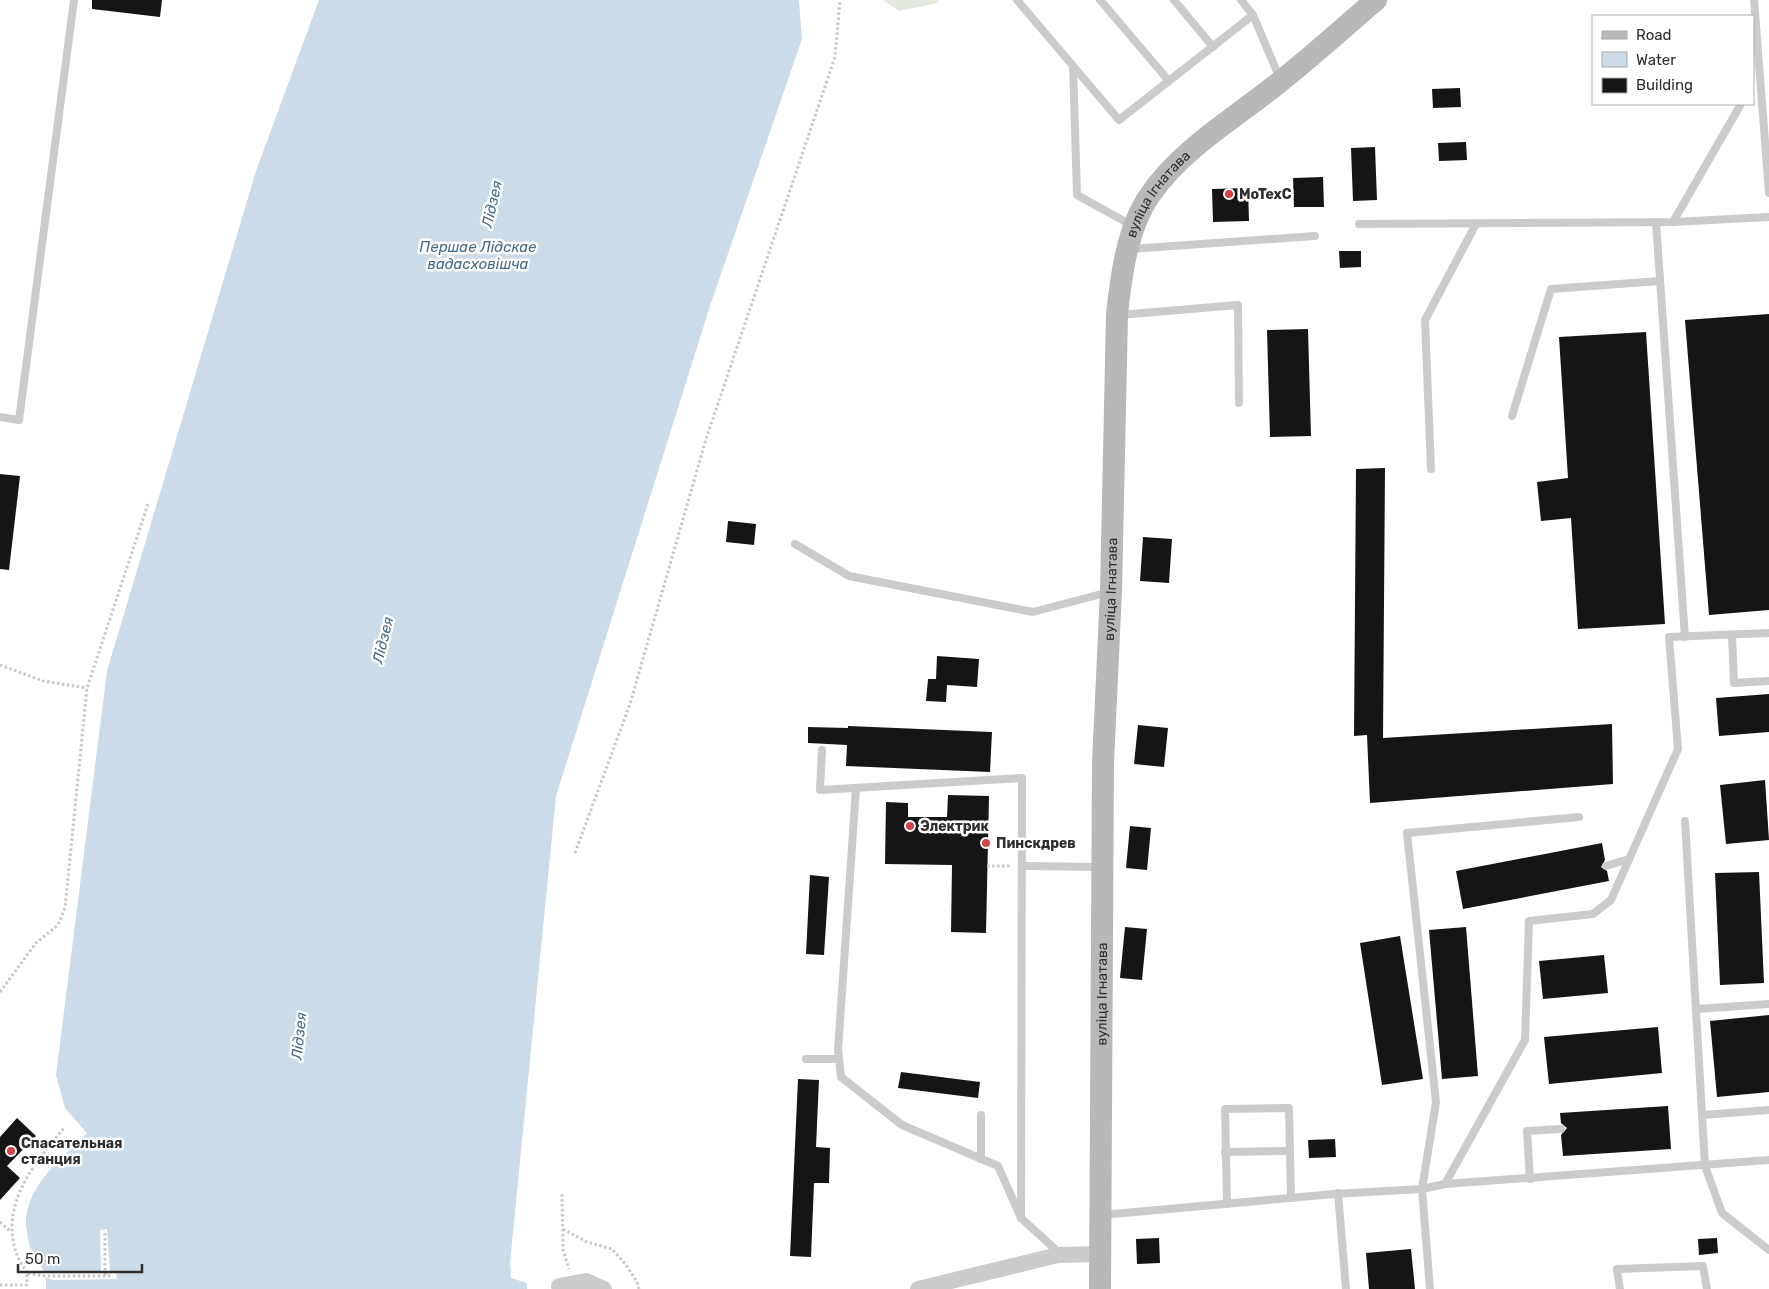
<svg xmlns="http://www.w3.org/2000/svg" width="1769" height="1289" font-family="Rubik,sans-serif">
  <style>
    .green { fill: #e3e9dd }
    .water { fill: #cbdbe7 }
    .pier { fill: #fff }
    .building { fill: #151515 }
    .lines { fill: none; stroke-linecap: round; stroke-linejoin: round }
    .path { stroke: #c8c8c8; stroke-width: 3; stroke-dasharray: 2.5 2.5; stroke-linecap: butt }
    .lane { stroke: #cbcbcb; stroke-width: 8 }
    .street { stroke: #cbcbcb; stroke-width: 16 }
    .secondary { stroke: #b8b8b8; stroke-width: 22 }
    .poi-dot { fill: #d24246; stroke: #fff; stroke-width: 2 }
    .labels { text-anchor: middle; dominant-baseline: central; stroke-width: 5; stroke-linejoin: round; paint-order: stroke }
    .poi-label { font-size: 14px; font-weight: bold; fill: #2e2e2e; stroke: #fff; text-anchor: start }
    .street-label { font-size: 14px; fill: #2e2e2e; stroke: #fff }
    .water-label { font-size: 15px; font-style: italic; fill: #446a87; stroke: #fff }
  </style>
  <rect width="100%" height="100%" fill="#fff"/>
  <!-- green -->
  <polygon class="green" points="883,0 938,0 938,3 899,11"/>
  <!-- water -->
  <path class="water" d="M319,0H799L802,39L710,306L556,796L510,1263L511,1278L527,1283V1289H46C46,1284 46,1278 45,1274C44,1269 32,1255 29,1244C14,1195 56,1164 87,1133L65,1108L56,1075L107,671L256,171Z"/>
  <!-- pier -->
  <polygon class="pier" points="40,1177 42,1178 31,1196 25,1218 29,1245 38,1264 45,1272 101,1272 100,1230 107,1229 110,1272 116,1273 117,1279 52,1280 43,1276 31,1258 23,1233 23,1217 28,1195"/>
  <!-- building -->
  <g class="building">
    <polygon points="92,0 162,0 160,17 92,9"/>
    <polygon points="1460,88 1461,107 1433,108 1432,89"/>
    <polygon points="1466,142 1467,160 1439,161 1438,143"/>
    <polygon points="1375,147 1377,200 1353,201 1351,148"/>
    <polygon points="1323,177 1324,207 1294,207 1293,178"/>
    <polygon points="1248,188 1249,221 1213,222 1212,189"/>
    <polygon points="1339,251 1361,251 1361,267 1340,268"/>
    <polygon points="1769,314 1769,610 1709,615 1685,320"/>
    <polygon points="1308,329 1311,436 1270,437 1267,330"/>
    <polygon points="1646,332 1665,624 1578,629 1571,518 1541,521 1537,482 1568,478 1559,337"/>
    <polygon points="1385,468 1383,738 1612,724 1613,784 1370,803 1367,735 1354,736 1356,469"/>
    <polygon points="0,474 20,476 9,570 0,569"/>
    <polygon points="728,521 756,524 754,545 726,542"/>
    <polygon points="1143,537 1172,539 1169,583 1140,581"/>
    <polygon points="937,656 979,659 977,687 947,685 946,702 926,701 928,679 936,679"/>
    <polygon points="1769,694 1769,732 1719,736 1716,698"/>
    <polygon points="1138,725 1168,728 1164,767 1134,764"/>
    <polygon points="848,726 992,732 990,772 846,766 847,745 808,743 808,727 848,728"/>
    <polygon points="1765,780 1769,840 1726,844 1720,785"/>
    <polygon points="948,795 989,796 986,933 951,932 952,865 885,864 886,802 908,803 908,817 947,817"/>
    <polygon points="1130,826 1151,828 1147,870 1126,868"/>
    <polygon points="1602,843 1605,860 1601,867 1607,871 1609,881 1463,909 1456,871"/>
    <polygon points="1759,872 1764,983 1720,985 1715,873"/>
    <polygon points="810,875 829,877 824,955 806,954"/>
    <polygon points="1125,927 1147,929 1142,980 1120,978"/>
    <polygon points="1466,927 1478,1076 1442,1079 1429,930"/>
    <polygon points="1400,936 1423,1079 1382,1085 1360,943"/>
    <polygon points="1604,955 1608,993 1543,999 1539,961"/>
    <polygon points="1769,1015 1769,1092 1717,1097 1710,1021"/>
    <polygon points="1658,1027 1662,1073 1549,1084 1544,1037"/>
    <polygon points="901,1072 980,1082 978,1098 898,1088"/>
    <polygon points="798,1079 819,1080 816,1147 830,1148 829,1183 814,1183 811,1257 790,1256"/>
    <polygon points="1668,1106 1671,1149 1563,1156 1561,1135 1567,1128 1561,1123 1560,1113"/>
    <polygon points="17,1118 36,1136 7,1166 20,1178 0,1200 0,1137"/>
    <polygon points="1335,1139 1336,1157 1309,1158 1308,1140"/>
    <polygon points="1159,1238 1160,1263 1137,1264 1136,1239"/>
    <polygon points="1717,1238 1718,1253 1699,1255 1698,1239"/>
    <polygon points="1411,1249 1415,1289 1369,1289 1366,1253"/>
  </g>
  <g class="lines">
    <!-- path -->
    <g class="path">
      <polyline points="0,665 43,681 87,688"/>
      <polyline points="575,853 630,704 706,439 835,57 840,0"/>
      <polyline points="987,866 1011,866"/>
      <polyline points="0,992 36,943 58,925 65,908 87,688 148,504"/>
      <polyline points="562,1194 563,1250 569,1269"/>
      <polyline points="0,1222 11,1232"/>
      <polyline points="563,1229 587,1242 612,1249 626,1265 637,1282 639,1289"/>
      <polyline points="105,1233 105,1276"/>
      <path d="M27,1273C23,1266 18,1259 16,1252C0,1204 35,1162 64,1128"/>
      <polyline points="0,1285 27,1285 27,1273 45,1276 113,1276"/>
    </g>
    <!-- lane -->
    <g class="lane">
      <polyline points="1017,0 1119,120 1253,15"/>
      <polyline points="1100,0 1169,81"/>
      <polyline points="1174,0 1213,47"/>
      <polyline points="1241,0 1253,15 1280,79"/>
      <polyline points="1754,0 1769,193"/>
      <polyline points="1073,66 1077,195 1133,226"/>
      <polyline points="1656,222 1685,637"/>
      <polyline points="1673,222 1741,104"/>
      <polyline points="1359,224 1673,222 1769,217"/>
      <polyline points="1130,249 1315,236"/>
      <polyline points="1119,315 1238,305 1239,403"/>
      <polyline points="1512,416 1551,289 1660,281"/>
      <polyline points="0,417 19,420 74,0"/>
      <polyline points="1431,469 1425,320 1476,224"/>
      <polyline points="795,544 849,576 1033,612 1109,592"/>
      <polyline points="1732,635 1734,683 1769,681"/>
      <polyline points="822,750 820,790 1022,778 1021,1218"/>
      <polyline points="856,788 838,1050 841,1077 902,1125 998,1166 1021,1218 1055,1249 1058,1255"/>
      <polyline points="1685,821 1705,1166 1722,1213 1769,1250"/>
      <polyline points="1022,866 1101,867"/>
      <polyline points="1606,866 1629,859"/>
      <polyline points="1696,1009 1769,1004"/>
      <polyline points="806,1059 839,1059"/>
      <polyline points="981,1115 981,1159"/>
      <polyline points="1702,1115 1769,1110"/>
      <polyline points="1225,1152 1290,1151"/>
      <polyline points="1530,1179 1527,1131 1561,1129"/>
      <polyline points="1445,1184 1525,1040 1529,921 1593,914 1611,900 1678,749 1669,637 1769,633"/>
      <polyline points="1338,1193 1346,1289"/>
      <polyline points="1227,1204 1225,1109 1289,1108 1291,1198"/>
      <polyline points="1102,1215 1334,1194 1422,1189 1445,1184 1769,1160"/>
      <polyline points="1430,1289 1422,1189 1436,1102 1407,833 1579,817"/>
      <polyline points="1620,1289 1617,1269 1703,1266 1707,1289"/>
    </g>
    <!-- street -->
    <g class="street">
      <polyline points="559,1286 586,1281 604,1289"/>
      <polyline points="918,1289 1058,1255 1101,1254"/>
    </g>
    <!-- secondary -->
    <path class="secondary" id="s1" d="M1100,1289L1103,763L1111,591L1117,315C1121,276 1127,228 1150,195C1180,151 1230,121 1272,88C1308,60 1342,29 1376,0"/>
  </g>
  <!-- markers -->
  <g class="poi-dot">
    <circle cx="1229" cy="194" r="5"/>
    <circle cx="910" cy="826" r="5"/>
    <circle cx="986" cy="843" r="5"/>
    <circle cx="11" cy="1151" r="5"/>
  </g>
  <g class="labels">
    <!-- poi labels -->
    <g class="poi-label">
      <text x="1239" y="194">MoTexC</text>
      <text x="920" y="826">Электрик</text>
      <text x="996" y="843">Пинскдрев</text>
      <text x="21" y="1143">Спасательная<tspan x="21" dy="16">станция</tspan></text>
    </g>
    <!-- street labels -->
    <g class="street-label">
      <text stroke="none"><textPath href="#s1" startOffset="1105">вуліца Ігнатава</textPath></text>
      <text stroke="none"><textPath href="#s1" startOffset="700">вуліца Ігнатава</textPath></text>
      <text stroke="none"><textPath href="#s1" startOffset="295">вуліца Ігнатава</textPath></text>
    </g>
    <!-- water labels -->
    <g class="water-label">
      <text transform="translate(492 204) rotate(-77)">Лідзея</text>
      <text x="478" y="247">Першае Лідскае<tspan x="478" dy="17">вадасховішча</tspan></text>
      <text transform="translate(383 640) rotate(-76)">Лідзея</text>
      <text transform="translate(299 1036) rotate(-84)">Лідзея</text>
    </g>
  </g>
  <!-- legend -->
  <rect x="1592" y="15" width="162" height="90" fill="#ffffff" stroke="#ababab"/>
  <rect x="1602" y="31" width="25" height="8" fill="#b8b8b8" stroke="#ababab"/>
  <text x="1636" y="40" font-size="15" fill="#2e2e2e">Road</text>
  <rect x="1602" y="52" width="25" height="15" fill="#cbdbe7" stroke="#ababab"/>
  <text x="1636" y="65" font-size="15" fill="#2e2e2e">Water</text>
  <rect x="1602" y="78" width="25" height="15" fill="#151515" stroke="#ababab"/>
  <text x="1636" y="90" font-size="15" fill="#2e2e2e">Building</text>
  <!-- scale -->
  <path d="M18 1264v8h124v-8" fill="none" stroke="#2e2e2e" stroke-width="2.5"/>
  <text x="25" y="1264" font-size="15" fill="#2e2e2e" stroke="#ffffff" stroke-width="4" paint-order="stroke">50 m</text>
</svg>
